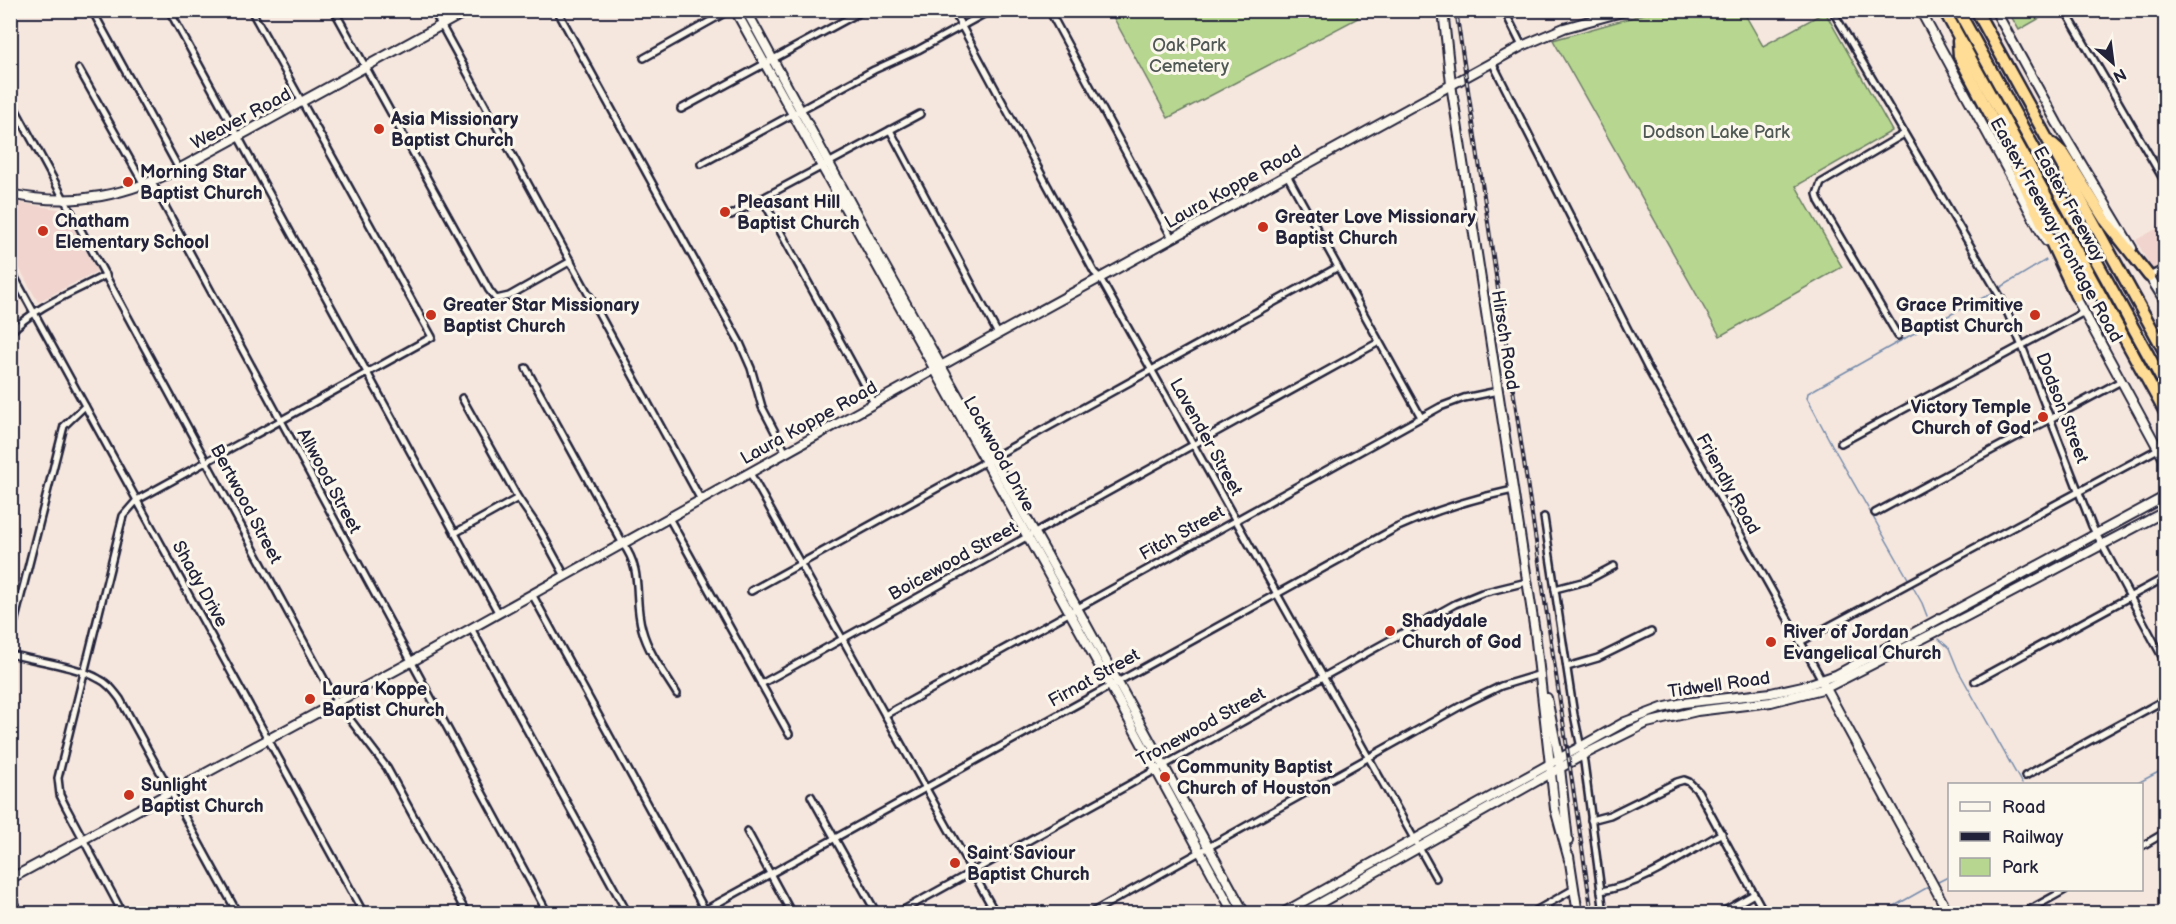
<svg xmlns="http://www.w3.org/2000/svg" width="2176" height="924" font-family="'Balsamiq Sans',sans-serif">
  <style>
    .built { fill: #f0d4cd }
    .green { fill: #b7d790; stroke: #6c7c66; stroke-width: 1.5 }
    .lines { fill: none; stroke-linecap: round; stroke-linejoin: round }
    .stream { stroke: #768cac; stroke-width: 1.5 }
    .street-casing { stroke: #22223b; stroke-width: 10 }
    .secondary-casing { stroke: #22223b; stroke-width: 12 }
    .highway-casing { stroke: #22223b; stroke-width: 15 }
    .street { stroke: #fbf7ec; stroke-width: 5 }
    .secondary { stroke: #fbf7ec; stroke-width: 8 }
    .highway { stroke: #ffdd96; stroke-width: 10 }
    .rail-casing { stroke: #22223b; stroke-width: 4 }
    .rail { stroke: #fbf7ec; stroke-width: 1.5; stroke-dasharray: 4.5; stroke-linecap: butt }
    .poi-dot { fill: #c8321e; stroke: #fbf7ec; stroke-width: 2 }
    .labels { text-anchor: middle; dominant-baseline: central; stroke-width: 6; stroke-linejoin: round; paint-order: stroke }
    .park-label { font-size: 18px; fill: #4f5854; stroke: #fbf7ec }
    .street-label { font-size: 18px; fill: #22223b; stroke: #fbf7ec }
    .poi-label { font-size: 18px; font-weight: bold; fill: #22223b; stroke: #fbf7ec; text-anchor: start }
  </style>
  <rect width="100%" height="100%" fill="#f6e7de"/>
  <filter id="ink" filterUnits="userSpaceOnUse"><feTurbulence type="fractalNoise" baseFrequency=".0167" numOctaves="2"/><feDisplacementMap in="SourceGraphic" scale="12" xChannelSelector="R" yChannelSelector="G"/><feConvolveMatrix kernelMatrix="1 2 1 2 8 2 1 2 1" color-interpolation-filters="sRGB"/></filter>
  <g filter="url(#ink)">
    <!-- built -->
    <g class="built">
      <polygon points="10,201 63,210 97,271 38,302 11,253"/>
      <polygon points="2165,224 2165,262 2152,269 2136,240"/>
    </g>
    <!-- green -->
    <g class="green">
      <polygon points="1354,10 1358,18 1168,118 1110,11"/>
      <polygon points="1743,11 1763,46 1825,12 1892,131 1796,186 1842,267 1720,336 1553,40 1655,11"/>
      <polygon points="2008,11 2052,11 2019,30"/>
    </g>
    <g class="lines">
      <!-- stream -->
      <g class="stream">
        <polyline points="1998,289 2046,260"/>
        <polyline points="1927,616 1922,603 1832,445 1807,398 1808,393 1909,336 1994,292"/>
        <polyline points="1939,639 1949,648 1958,670 2022,784"/>
        <polyline points="2136,784 2166,768"/>
        <polyline points="1934,884 1950,876"/>
        <polyline points="1880,914 1930,886"/>
      </g>
      <!-- street casing -->
      <g class="street-casing">
        <g id="street">
          <polyline points="92,10 179,169"/>
          <polyline points="169,10 498,612"/>
          <polyline points="334,10 489,290 496,299 509,296 571,261"/>
          <polyline points="433,10 701,500"/>
          <polyline points="557,10 740,343 751,368 762,407 786,453"/>
          <polyline points="953,10 1094,272 1100,278 1436,878"/>
          <polyline points="1049,10 1172,238"/>
          <polyline points="1504,10 1522,46"/>
          <polyline points="1832,10 2001,298 2022,346 2092,526 2166,664"/>
          <polyline points="2065,10 2166,184"/>
          <polyline points="644,58 730,10"/>
          <polyline points="1492,62 1648,369 1822,680"/>
          <polyline points="79,69 142,181 154,186 548,914"/>
          <polyline points="11,101 336,701 387,768 467,914"/>
          <polyline points="681,109 864,10"/>
          <polyline points="890,130 998,334"/>
          <polyline points="701,164 874,70 918,50 991,10"/>
          <polyline points="1287,175 1421,417"/>
          <polyline points="762,198 874,403"/>
          <polyline points="731,215 920,114"/>
          <polyline points="10,269 364,914"/>
          <polyline points="2149,276 2166,268"/>
          <path d="M10,333C35,306 74,292 106,275"/>
          <polyline points="1898,336 1819,201 1817,194 1821,183 1904,134"/>
          <path d="M526,368L623,544C644,572 633,598 642,629C648,652 664,673 677,694"/>
          <polyline points="462,398 518,498 540,530 565,576"/>
          <polyline points="1841,443 2084,312"/>
          <polyline points="750,473 996,914"/>
          <polyline points="1875,513 2121,381"/>
          <polyline points="1544,517 1574,715 1584,762 1604,914"/>
          <polyline points="669,518 789,734"/>
          <polyline points="455,533 518,498"/>
          <polyline points="1555,589 1586,581 1614,566"/>
          <polyline points="751,591 1338,267"/>
          <polyline points="532,594 707,914"/>
          <polyline points="471,628 628,914"/>
          <polyline points="10,639 64,426 85,406"/>
          <polyline points="1800,642 2158,449"/>
          <path d="M10,654C36,661 77,666 99,679C108,683 114,691 120,699L238,914"/>
          <polyline points="1567,667 1598,658 1651,632"/>
          <polyline points="1975,681 2166,577"/>
          <polyline points="761,684 1379,342"/>
          <polyline points="885,715 1440,407 1464,398 1498,391"/>
          <polyline points="2025,776 2166,699"/>
          <polyline points="811,796 877,914"/>
          <polyline points="1591,820 1610,815 1677,782 1684,780 1689,782 1698,791 1765,914"/>
          <polyline points="747,831 792,914"/>
          <polyline points="2142,846 2166,832"/>
          <path d="M1601,891C1645,884 1683,855 1722,833"/>
          <polyline points="10,896 20,914"/>
          <polyline points="123,914 66,807 60,795 58,778 123,516 137,500 432,337 251,10"/>
          <path d="M698,914L1396,528C1435,510 1471,499 1513,490"/>
          <polyline points="896,914 1455,604 1482,593 1527,582"/>
          <polyline points="1089,914 1466,703 1501,686 1541,674"/>
          <polyline points="1530,914 1574,889"/>
          <polyline points="1719,914 1754,894"/>
          <polyline points="2022,914 2065,890"/>
        </g>
      </g>
      <!-- secondary casing -->
      <g class="secondary-casing">
        <g id="secondary">
          <polyline points="735,10 1110,685 1234,914"/>
          <polyline points="746,10 882,261 1077,608 1245,914"/>
          <polyline points="1443,10 1451,84 1535,632 1555,809 1569,860"/>
          <polyline points="1920,10 2046,241"/>
          <polyline points="1995,10 2057,123 2132,248"/>
          <path d="M10,194C74,208 130,195 186,165L469,10"/>
          <polyline points="2146,271 2166,303"/>
          <polyline points="2074,294 2166,463"/>
          <polyline points="1823,683 1949,914"/>
          <polyline points="1547,698 1559,759 1568,841"/>
          <polyline points="1569,856 1578,914"/>
          <polyline points="10,879 411,662 998,334 1522,46 1564,28 1629,10"/>
          <polyline points="1281,914 1625,722 1662,708 1683,703 1771,693 1807,685 1836,675 2166,496"/>
          <polyline points="1301,914 1583,755 1647,723 1697,711 1771,702 1826,688 1967,616 2166,511"/>
        </g>
      </g>
      <!-- highway casing -->
      <g class="highway-casing">
        <g id="highway">
          <polyline points="1944,10 2166,414"/>
          <polyline points="1958,10 2166,387"/>
          <polyline points="1976,10 2166,354"/>
          <polyline points="1958,41 1959,56 2003,139 2076,296"/>
          <polyline points="2053,144 2064,154 2105,220 2149,276"/>
        </g>
      </g>
      <!-- street -->
      <use href="#street" class="street"/>
      <!-- secondary -->
      <use href="#secondary" class="secondary"/>
      <!-- highway -->
      <use href="#highway" class="highway"/>
      <!-- rail casing -->
      <g class="rail-casing">
        <polyline id="rail" points="1456,10 1592,914"/>
      </g>
      <!-- rail -->
      <use href="#rail" class="rail"/>
    </g>
  </g>
  <!-- markers -->
  <g class="poi-dot">
    <circle cx="379" cy="129" r="6"/>
    <circle cx="128" cy="182" r="6"/>
    <circle cx="725" cy="212" r="6"/>
    <circle cx="1263" cy="227" r="6"/>
    <circle cx="43" cy="231" r="6"/>
    <circle cx="431" cy="315" r="6"/>
    <circle cx="2035" cy="315" r="6"/>
    <circle cx="2043" cy="417" r="6"/>
    <circle cx="1390" cy="631" r="6"/>
    <circle cx="1771" cy="642" r="6"/>
    <circle cx="310" cy="699" r="6"/>
    <circle cx="1165" cy="777" r="6"/>
    <circle cx="129" cy="795" r="6"/>
    <circle cx="955" cy="863" r="6"/>
  </g>
  <g class="labels">
    <!-- park labels -->
    <g class="park-label">
      <text x="1189" y="45">Oak Park<tspan x="1189" dy="21">Cemetery</tspan></text>
      <text x="1716" y="132">Dodson Lake Park</text>
    </g>
    <!-- street labels -->
    <g class="street-label">
      <text transform="translate(241 119) rotate(-28)">Weaver Road</text>
      <text transform="translate(1233 187) rotate(-29)">Laura Koppe Road</text>
      <text transform="translate(2069 204) rotate(61)">Eastex Freeway</text>
      <text transform="translate(2056 230) rotate(61)">Eastex Freeway Frontage Road</text>
      <text transform="translate(1505 340) rotate(81)">Hirsch Road</text>
      <text transform="translate(2062 408) rotate(69)">Dodson Street</text>
      <text transform="translate(809 423) rotate(-29)">Laura Koppe Road</text>
      <text transform="translate(1206 437) rotate(61)">Lavender Street</text>
      <text transform="translate(999 454) rotate(61)">Lockwood Drive</text>
      <text transform="translate(329 481) rotate(62)">Allwood Street</text>
      <text transform="translate(1728 484) rotate(61)">Friendly Road</text>
      <text transform="translate(246 504) rotate(62)">Bertwood Street</text>
      <text transform="translate(1182 533) rotate(-29)">Fitch Street</text>
      <text transform="translate(953 561) rotate(-29)">Boicewood Street</text>
      <text transform="translate(200 584) rotate(61)">Shady Drive</text>
      <text transform="translate(1094 678) rotate(-29)">Firnat Street</text>
      <text transform="translate(1719 685) rotate(-8)">Tidwell Road</text>
      <text transform="translate(1201 727) rotate(-29)">Tronewood Street</text>
    </g>
    <!-- poi labels -->
    <g class="poi-label">
      <text x="391" y="119">Asia Missionary<tspan x="391" dy="21">Baptist Church</tspan></text>
      <text x="140" y="172">Morning Star<tspan x="140" dy="21">Baptist Church</tspan></text>
      <text x="737" y="202">Pleasant Hill<tspan x="737" dy="21">Baptist Church</tspan></text>
      <text x="1275" y="217">Greater Love Missionary<tspan x="1275" dy="21">Baptist Church</tspan></text>
      <text x="55" y="221">Chatham<tspan x="55" dy="21">Elementary School</tspan></text>
      <text x="443" y="305">Greater Star Missionary<tspan x="443" dy="21">Baptist Church</tspan></text>
      <text x="2023" y="305" text-anchor="end">Grace Primitive<tspan x="2023" dy="21">Baptist Church</tspan></text>
      <text x="2031" y="407" text-anchor="end">Victory Temple<tspan x="2031" dy="21">Church of God</tspan></text>
      <text x="1402" y="621">Shadydale<tspan x="1402" dy="21">Church of God</tspan></text>
      <text x="1783" y="632">River of Jordan<tspan x="1783" dy="21">Evangelical Church</tspan></text>
      <text x="322" y="689">Laura Koppe<tspan x="322" dy="21">Baptist Church</tspan></text>
      <text x="1177" y="767">Community Baptist<tspan x="1177" dy="21">Church of Houston</tspan></text>
      <text x="141" y="785">Sunlight<tspan x="141" dy="21">Baptist Church</tspan></text>
      <text x="967" y="853">Saint Saviour<tspan x="967" dy="21">Baptist Church</tspan></text>
    </g>
  </g>
  <!-- margin -->
  <rect width="2176" height="924" fill="none" stroke="#fbf7ec" stroke-width="36"/>
  <rect x="18" y="18" width="2140" height="888" fill="none" stroke="#22223b" stroke-width="2" filter="url(#ink)"/>
  <!-- legend -->
  <rect x="1948" y="783" width="195" height="108" fill="#fbf7ec" stroke="#a4a2a5" stroke-width="1.5"/>
  <rect x="1960" y="802" width="30" height="9" fill="#fbf7ec" stroke="#a4a2a5" stroke-width="1.5"/>
  <text x="2002" y="813" font-size="18" fill="#22223b">Road</text>
  <rect x="1960" y="832" width="30" height="9" fill="#22223b" stroke="#a4a2a5" stroke-width="1.5"/>
  <text x="2002" y="843" font-size="18" fill="#22223b">Railway</text>
  <rect x="1960" y="858" width="30" height="18" fill="#b7d790" stroke="#a4a2a5" stroke-width="1.5"/>
  <text x="2002" y="873" font-size="18" fill="#22223b">Park</text>
  <!-- north arrow -->
  <g transform="translate(2113 63) rotate(152)" stroke="#fbf7ec" stroke-width="4.5" paint-order="stroke">
  <path d="M0-4.5L10 22L0 15L-10 22Z" fill="#22223b"/>
  <text y="-9" font-size="16" font-weight="bold" text-anchor="middle" fill="#22223b">N</text>
  </g>
</svg>
